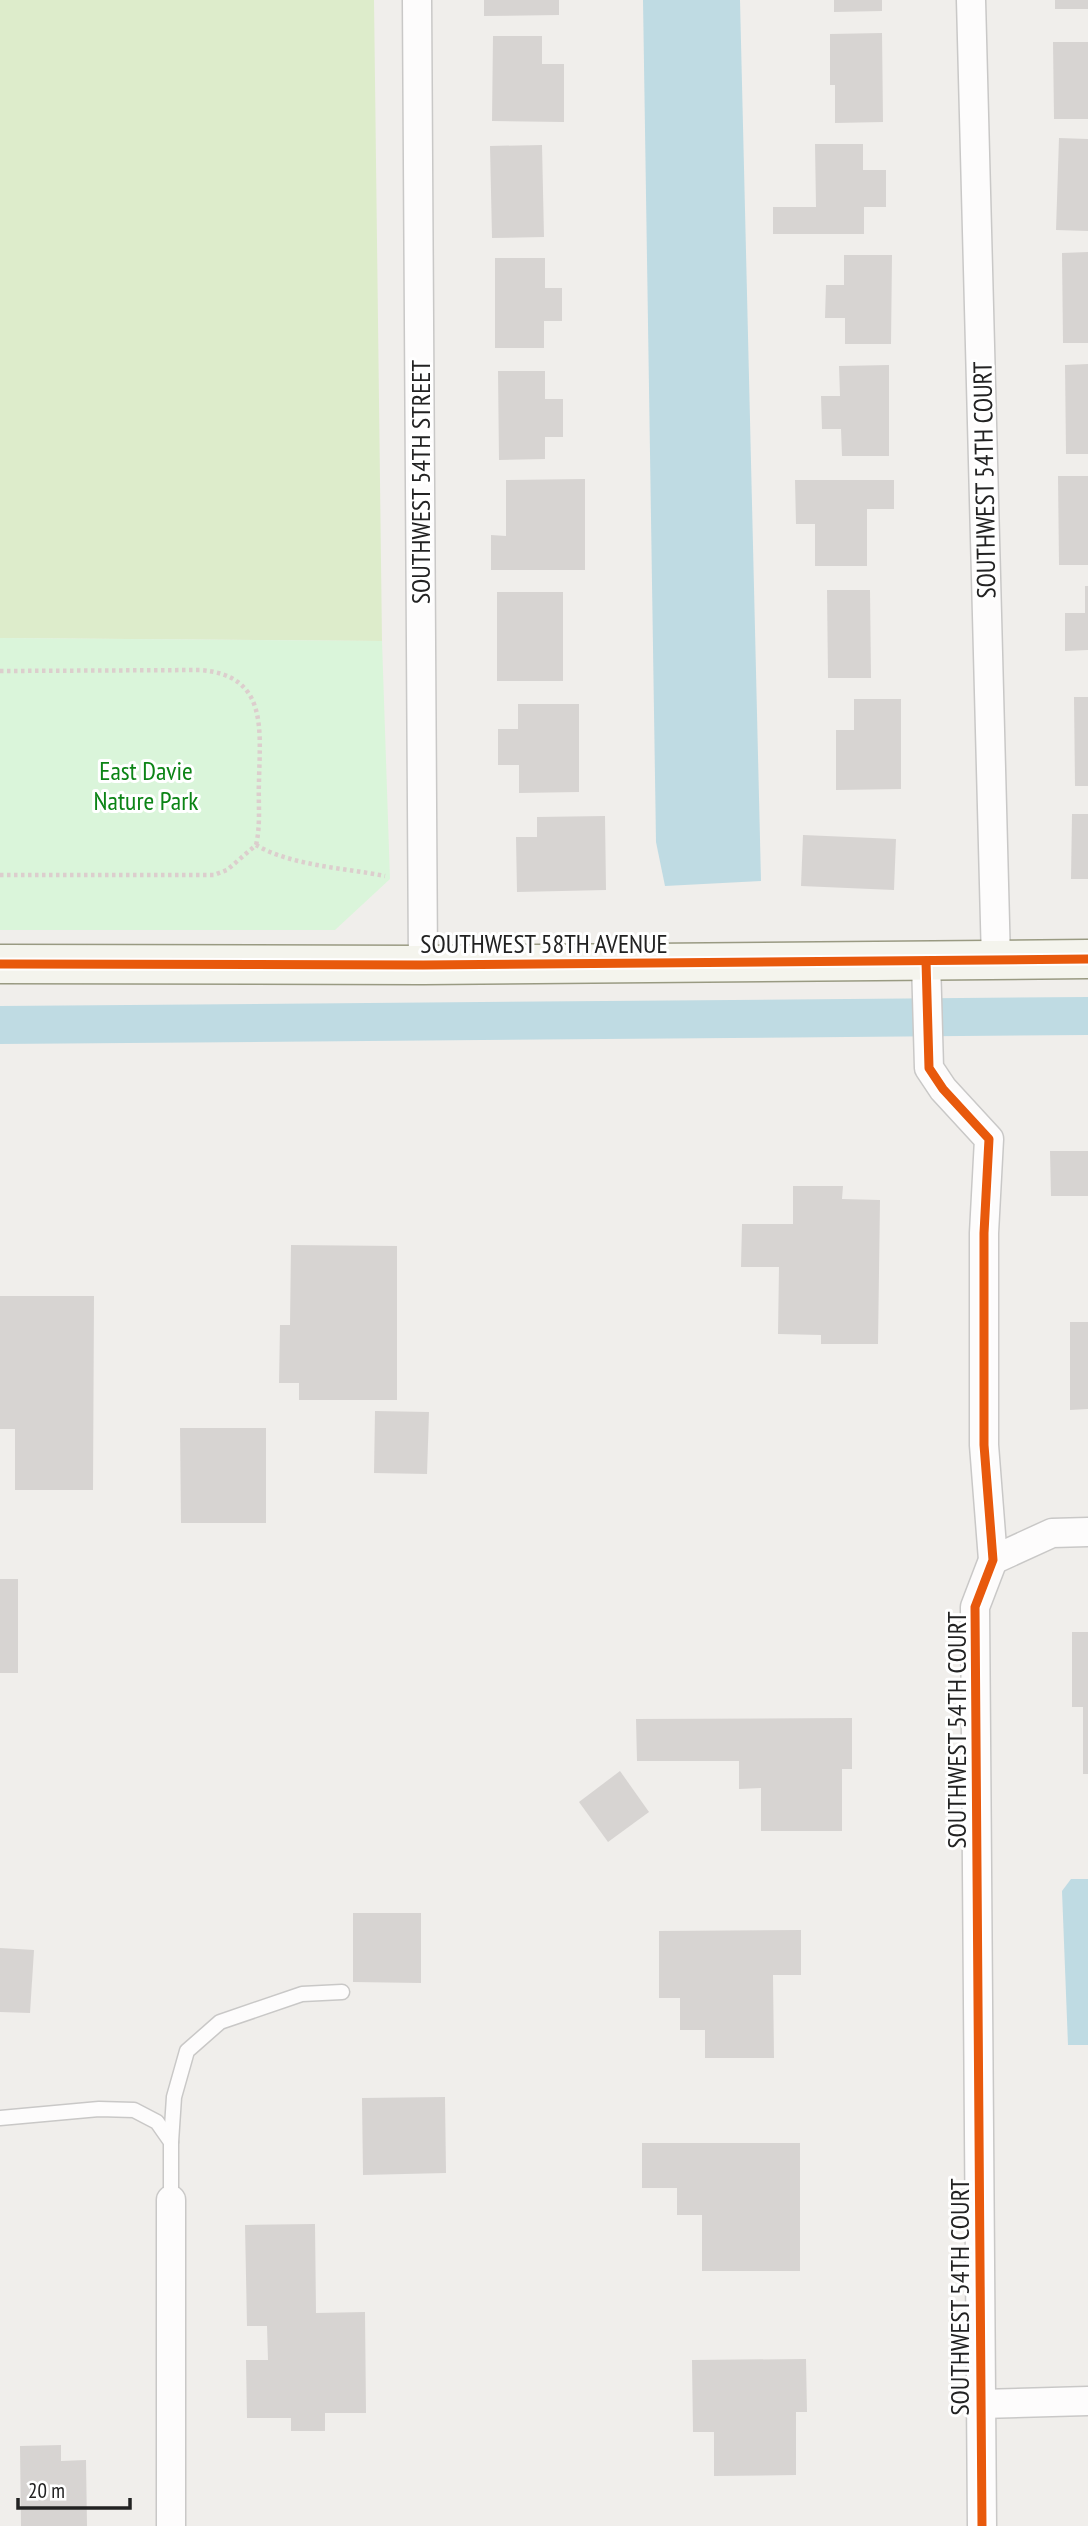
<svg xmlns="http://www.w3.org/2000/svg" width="1088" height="2526" font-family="'PT Sans Narrow',sans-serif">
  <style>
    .grass { fill: #ddeccb }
    .park { fill: #daf5da }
    .water { fill: #bfdbe3 }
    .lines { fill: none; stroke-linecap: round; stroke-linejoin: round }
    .canal { stroke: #bfdbe3; stroke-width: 38 }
    .building { fill: #d7d4d2 }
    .lane-casing { stroke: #c9c8c7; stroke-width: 17 }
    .street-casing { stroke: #c9c8c7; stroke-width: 31 }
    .secondary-casing { stroke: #999a82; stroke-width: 41 }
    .path { stroke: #dccecd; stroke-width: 4.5; stroke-dasharray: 3.5 3.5; stroke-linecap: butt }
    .lane { stroke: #fdfcfc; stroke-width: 14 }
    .street { stroke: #fdfcfc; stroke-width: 28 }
    .secondary { stroke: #f4f4ed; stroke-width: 38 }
    .cycleway-casing { stroke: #fff; stroke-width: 13 }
    .cycleway { stroke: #e8590c; stroke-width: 9 }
    .labels { text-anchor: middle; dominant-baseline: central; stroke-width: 6; stroke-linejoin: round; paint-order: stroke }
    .street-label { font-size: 26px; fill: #222; stroke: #fff }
    .park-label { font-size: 26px; fill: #0c8416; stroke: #fff }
  </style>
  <rect width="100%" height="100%" fill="#f0eeeb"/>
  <!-- grass -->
  <polygon class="grass" points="0,0 374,0 382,641 0,638"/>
  <!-- park -->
  <polygon class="park" points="0,638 382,641 390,879 335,930 0,930"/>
  <!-- water -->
  <g class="water">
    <polygon points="643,0 740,0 761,881 665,886 656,842"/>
    <polygon points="1071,1879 1088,1879 1088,2045 1068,2045 1062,1891"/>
  </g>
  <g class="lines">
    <!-- canal -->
    <polyline class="canal" points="0,1025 1088,1016"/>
  </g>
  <!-- building -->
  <g class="building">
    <polygon points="484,0 559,0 559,15 484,16"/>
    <polygon points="834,0 882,0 882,11 834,12"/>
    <rect x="1055" y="0" width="33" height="9"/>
    <polygon points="882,33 883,122 835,123 835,85 830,85 830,34"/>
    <polygon points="493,36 542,36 542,64 564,64 564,122 492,121"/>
    <polygon points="1053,42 1088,42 1088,119 1054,119"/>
    <polygon points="1059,138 1088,139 1088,231 1056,230"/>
    <polygon points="815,144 863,144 863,170 886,170 886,207 864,207 864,234 773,234 773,207 816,207"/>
    <polygon points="542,145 544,237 492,238 490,146"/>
    <polygon points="1088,252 1088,343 1063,343 1062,253"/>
    <polygon points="844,255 892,255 891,344 845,344 845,318 825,318 826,285 844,285"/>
    <polygon points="495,258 545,258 545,288 562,288 562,321 544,321 544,348 495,348"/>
    <polygon points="1088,364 1088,454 1066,454 1065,365"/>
    <polygon points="889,365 889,456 842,456 841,429 822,429 821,396 840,396 839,366"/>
    <polygon points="498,371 545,371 545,399 563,399 563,437 545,437 545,459 499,460"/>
    <polygon points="1058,476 1088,476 1088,565 1059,565"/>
    <polygon points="585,479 585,570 491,570 491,535 506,536 506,480"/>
    <polygon points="795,480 894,480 894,509 867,509 867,566 815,566 815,524 796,524"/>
    <polygon points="1085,586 1088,586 1088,650 1065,651 1065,613 1085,613"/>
    <polygon points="827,590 870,590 871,678 828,678"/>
    <rect x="497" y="592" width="66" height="89"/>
    <polygon points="1074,697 1088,697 1088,786 1075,786"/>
    <polygon points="854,699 901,699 901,789 836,790 836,730 854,730"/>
    <polygon points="518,704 579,704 579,792 519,793 519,765 498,765 498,729 518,729"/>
    <polygon points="1072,814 1088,814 1088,879 1071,879"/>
    <polygon points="605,816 606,890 517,892 516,837 537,837 537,817"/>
    <polygon points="803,835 896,839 894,890 801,886"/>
    <polygon points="1050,1151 1088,1151 1088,1196 1051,1196"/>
    <polygon points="793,1186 843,1186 842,1199 880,1200 878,1344 821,1344 821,1335 778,1334 779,1267 741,1267 742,1224 793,1224"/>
    <polygon points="291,1245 397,1246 397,1400 299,1400 299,1383 279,1383 280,1325 290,1325"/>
    <polygon points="0,1296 94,1296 93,1490 15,1490 15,1429 0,1429"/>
    <polygon points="1070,1322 1088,1322 1088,1409 1070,1410"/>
    <polygon points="375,1411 429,1412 427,1474 374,1473"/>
    <polygon points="180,1428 266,1428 266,1523 181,1523"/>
    <rect x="0" y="1579" width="18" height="94"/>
    <polygon points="1072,1632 1088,1632 1088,1774 1083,1774 1083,1707 1072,1707"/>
    <polygon points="852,1718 852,1769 842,1769 842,1831 761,1831 761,1788 739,1789 739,1761 637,1761 636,1719"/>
    <polygon points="620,1771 649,1812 608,1842 579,1802"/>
    <polygon points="353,1913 421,1913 421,1983 353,1982"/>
    <polygon points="801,1930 801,1975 773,1975 774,2058 705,2058 705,2030 680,2030 680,1998 659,1998 659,1931"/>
    <polygon points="0,1948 34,1950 30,2013 0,2012"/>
    <polygon points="445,2097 446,2173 363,2175 362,2098"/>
    <polygon points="642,2143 800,2143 800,2271 702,2271 702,2215 677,2215 677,2188 642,2188"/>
    <polygon points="315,2224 316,2313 365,2312 366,2413 325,2413 325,2431 291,2431 291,2418 247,2418 246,2360 268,2360 267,2326 247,2326 245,2225"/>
    <polygon points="806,2359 807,2412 796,2412 796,2475 714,2476 714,2432 693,2432 692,2360"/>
    <polygon points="61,2445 61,2461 86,2460 87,2526 21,2526 20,2446"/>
  </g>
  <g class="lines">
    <!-- lane casing -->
    <g class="lane-casing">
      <g id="lane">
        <polyline points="0,2118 99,2109 134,2110 157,2122 171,2142 171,2200"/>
        <polyline points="171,2142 174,2097 187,2051 220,2022 302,1994 342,1992"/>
      </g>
    </g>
    <!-- street casing -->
    <g class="street-casing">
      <g id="street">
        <polyline points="417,0 423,965"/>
        <polyline points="971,0 996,961"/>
        <polyline points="926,961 929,1068 943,1089 989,1139 984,1233 984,1445 993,1560 975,1607 982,2526"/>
        <polyline points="993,1560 1052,1533 1088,1532"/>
        <polyline points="981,2404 1088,2401"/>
        <polyline points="171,2526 171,2200"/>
      </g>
    </g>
    <!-- secondary casing -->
    <g class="secondary-casing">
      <polyline id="secondary" points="0,964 423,965 1088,959"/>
    </g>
    <!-- path -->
    <g class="path">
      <path d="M0,671L200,670C268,675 260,729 259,781C258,802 261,824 256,845"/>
      <path d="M0,875H214L227,870L256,845C292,866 345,868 385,876"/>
    </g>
    <!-- lane -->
    <use href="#lane" class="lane"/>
    <!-- street -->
    <use href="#street" class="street"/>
    <!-- secondary -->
    <use href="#secondary" class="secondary"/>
    <!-- cycleway casing -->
    <g class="cycleway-casing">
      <g id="cycleway">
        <polyline points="926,961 929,1068 943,1089 989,1139 984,1233 984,1445 993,1560 975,1607 982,2526"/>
        <polyline points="0,964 423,965 1088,959"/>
      </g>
    </g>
    <!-- cycleway -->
    <use href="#cycleway" class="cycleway"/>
  </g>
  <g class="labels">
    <!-- street labels -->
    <g class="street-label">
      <text transform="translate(984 480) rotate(-91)">SOUTHWEST 54TH COURT</text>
      <text transform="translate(420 482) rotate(-90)">SOUTHWEST 54TH STREET</text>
      <text x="544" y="943">SOUTHWEST 58TH AVENUE</text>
      <text transform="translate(956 1730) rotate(-90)">SOUTHWEST 54TH COURT</text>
      <text transform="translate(959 2297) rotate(-90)">SOUTHWEST 54TH COURT</text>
    </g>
    <!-- park labels -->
    <g class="park-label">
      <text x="146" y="770">East Davie<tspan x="146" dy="30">Nature Park</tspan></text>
    </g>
  </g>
  <!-- scale -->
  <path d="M18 2498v10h112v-10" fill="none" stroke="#222222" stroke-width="3.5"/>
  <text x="28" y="2498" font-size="21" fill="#222222" stroke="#ffffff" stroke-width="5" paint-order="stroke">20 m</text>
</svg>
